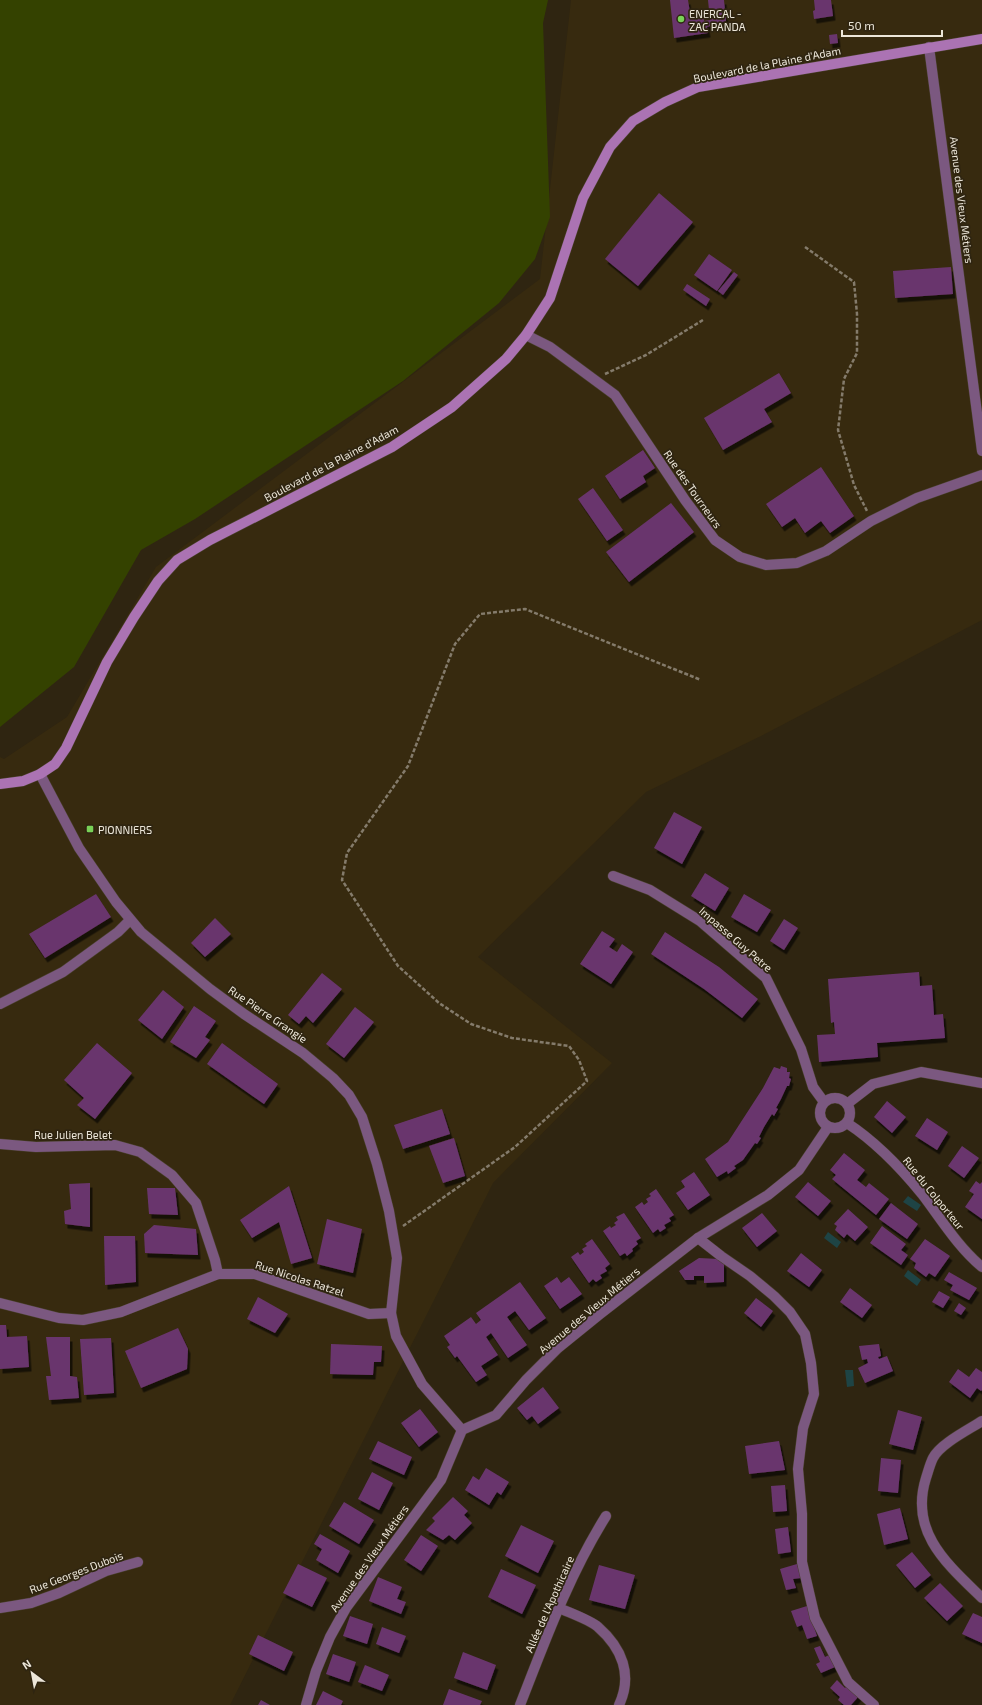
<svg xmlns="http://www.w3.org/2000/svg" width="982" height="1705" font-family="'Exo 2',sans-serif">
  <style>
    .built { fill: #372a0f }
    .green { fill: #344200 }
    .water { fill: #1e4445 }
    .building { fill: #69366d; filter: url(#shadow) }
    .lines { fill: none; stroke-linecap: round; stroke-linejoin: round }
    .street-casing { stroke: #49402d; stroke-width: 11 }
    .secondary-casing { stroke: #49402d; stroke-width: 11 }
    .path { stroke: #847b6b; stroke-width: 2.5; stroke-dasharray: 4 2; stroke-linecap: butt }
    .street { stroke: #7b5880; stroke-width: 10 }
    .secondary { stroke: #ab73b3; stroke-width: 10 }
    .poi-dot { fill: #79d157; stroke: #2f2511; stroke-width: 1.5 }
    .labels { text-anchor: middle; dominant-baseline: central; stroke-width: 3.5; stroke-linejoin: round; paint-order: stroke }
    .poi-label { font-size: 11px; fill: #ece6d9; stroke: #2f2511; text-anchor: start }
    .street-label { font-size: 11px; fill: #ece6d9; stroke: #2f2511 }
  </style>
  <defs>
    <filter id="shadow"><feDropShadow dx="2.5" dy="4.5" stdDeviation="0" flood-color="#0009"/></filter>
  </defs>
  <rect width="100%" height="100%" fill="#2f2511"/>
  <!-- built -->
  <polygon class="built" points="571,0 982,0 982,620 761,736 646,792 478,957 612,1063 493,1183 230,1705 0,1705 0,757 4,759 67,717 156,567 540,279"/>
  <!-- green -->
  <polygon class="green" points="0,0 548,0 543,23 550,217 535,259 499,303 403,381 195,519 141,550 74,667 0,727"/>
  <!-- water -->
  <g class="water">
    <polygon points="908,1196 921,1205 917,1211 903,1202"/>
    <polygon points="828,1232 841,1242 837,1248 824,1238"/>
    <polygon points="908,1270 921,1280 917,1286 904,1276"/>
    <polygon points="845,1370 853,1370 854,1386 847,1387"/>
  </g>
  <!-- building -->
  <g class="building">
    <polygon points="670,0 688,0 691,19 704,18 704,21 710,20 708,0 724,0 726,21 707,27 708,33 674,38"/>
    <polygon points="814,0 831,0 833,16 814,19 813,11 815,10"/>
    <polygon points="837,34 838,43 830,44 829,35"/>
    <polygon points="659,193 693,222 638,286 605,259"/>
    <polygon points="709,254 732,270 717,291 694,275"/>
    <polygon points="951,267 953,294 895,298 893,271"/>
    <polygon points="734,272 738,275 723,295 718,291"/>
    <polygon points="687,284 710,299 706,306 683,290"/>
    <polygon points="779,373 791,393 764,409 772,422 723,450 704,418"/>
    <polygon points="643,450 655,468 643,476 646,482 620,499 605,476"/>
    <polygon points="821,467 854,516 830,533 821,521 805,533 795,518 782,527 766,504"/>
    <polygon points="593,488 623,530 607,541 578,499"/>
    <polygon points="671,503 694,532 629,582 606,552"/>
    <polygon points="674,812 702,827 682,864 654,848"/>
    <polygon points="705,873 729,888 715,911 691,896"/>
    <polygon points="96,894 111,917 45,958 29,934"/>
    <polygon points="744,894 771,910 757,932 731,917"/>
    <polygon points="215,918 231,934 205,957 191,943"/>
    <polygon points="784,919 798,928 784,950 770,941"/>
    <polygon points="602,931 615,939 609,947 617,952 622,944 633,952 611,984 580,964"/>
    <polygon points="665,932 719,967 758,999 742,1018 704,989 651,954"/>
    <polygon points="919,972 920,986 932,985 934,1015 943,1014 945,1038 877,1043 878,1057 819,1062 817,1035 835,1034 834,1022 831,1023 828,979"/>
    <polygon points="322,973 342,989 313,1023 306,1016 299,1024 288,1015"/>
    <polygon points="163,990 184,1007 162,1039 138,1020"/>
    <polygon points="194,1006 216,1021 205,1037 210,1040 196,1058 170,1042"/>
    <polygon points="355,1007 374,1022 344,1058 326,1044"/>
    <polygon points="97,1043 132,1073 95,1119 77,1105 84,1098 64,1080"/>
    <polygon points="222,1043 278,1084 264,1104 207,1064"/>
    <polygon points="781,1066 787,1068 787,1072 790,1072 789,1078 791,1079 789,1086 787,1086 781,1099 776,1108 778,1109 774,1116 772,1114 764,1127 759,1137 761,1138 757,1144 755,1143 743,1160 734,1166 736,1168 728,1174 727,1171 717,1177 705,1159 728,1142 763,1088 774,1067 780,1069"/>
    <polygon points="887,1101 906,1117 892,1133 874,1117"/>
    <polygon points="442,1109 450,1134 403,1149 394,1125"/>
    <polygon points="927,1118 948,1132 937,1150 915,1136"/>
    <polygon points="454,1138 465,1176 443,1183 429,1146"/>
    <polygon points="962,1146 979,1158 964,1178 948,1166"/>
    <polygon points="844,1153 865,1170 857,1180 866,1187 869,1183 889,1199 876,1215 832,1179 836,1175 830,1170"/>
    <polygon points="694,1172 710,1195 688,1210 676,1193 685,1187 681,1181"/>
    <polygon points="976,1181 980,1184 982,1182 982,1219 965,1207 974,1194 969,1191"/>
    <polygon points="808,1182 831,1201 818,1216 795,1197"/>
    <polygon points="90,1183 90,1227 65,1224 64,1211 71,1209 69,1184"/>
    <polygon points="289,1186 312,1258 291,1264 279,1222 252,1238 240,1220"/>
    <polygon points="147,1188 175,1188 178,1215 149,1214"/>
    <polygon points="656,1189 674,1215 669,1218 671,1221 664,1225 666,1228 660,1232 658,1229 653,1233 635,1207 642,1202 644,1205 648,1202 646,1199 651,1196 649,1194"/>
    <polygon points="891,1203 918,1224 907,1239 879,1219"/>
    <polygon points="848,1209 868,1227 855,1241 847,1234 844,1238 835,1230 837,1226 834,1224"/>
    <polygon points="624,1213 641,1238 636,1241 638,1244 632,1249 633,1251 627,1256 625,1253 620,1256 603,1231 610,1226 611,1228 616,1225 614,1223 618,1220 616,1217"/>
    <polygon points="762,1213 777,1231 757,1247 742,1228"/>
    <polygon points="327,1219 362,1229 353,1273 317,1264"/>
    <polygon points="154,1225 196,1229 198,1255 145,1253 144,1234"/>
    <polygon points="882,1226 906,1244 901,1250 908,1255 901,1265 870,1243"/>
    <polygon points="104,1236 135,1236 136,1282 105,1285"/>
    <polygon points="592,1239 610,1264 605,1268 607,1271 600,1275 602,1278 596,1282 593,1279 589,1283 571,1257 578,1252 580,1255 584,1252 582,1249 587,1246 585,1244"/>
    <polygon points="925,1239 950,1256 935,1277 929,1273 926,1277 914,1268 916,1263 910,1259"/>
    <polygon points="801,1253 822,1270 809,1287 787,1271"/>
    <polygon points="699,1258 719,1259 724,1264 724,1282 704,1283 704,1276 694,1276 694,1280 685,1280 679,1271"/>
    <polygon points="949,1272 977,1288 969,1300 950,1290 953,1285 944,1280"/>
    <polygon points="557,1277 561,1283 569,1277 582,1294 560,1309 544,1286"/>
    <polygon points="520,1282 546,1318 529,1330 515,1311 507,1317 527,1345 508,1358 491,1333 486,1337 498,1355 481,1366 487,1375 476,1382 457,1356 455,1358 447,1347 450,1345 444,1336 471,1317 476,1324 481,1320 476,1313"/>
    <polygon points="850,1288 872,1305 862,1318 840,1302"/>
    <polygon points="939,1291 950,1297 943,1308 932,1302"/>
    <polygon points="258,1297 288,1314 275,1333 247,1319"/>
    <polygon points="756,1298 773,1311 761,1327 744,1313"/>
    <polygon points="959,1303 966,1308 961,1315 954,1311"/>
    <polygon points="0,1325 6,1325 7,1337 27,1336 29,1367 0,1369"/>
    <polygon points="178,1328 188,1349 187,1369 141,1388 125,1351"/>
    <polygon points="46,1337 70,1337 70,1376 77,1377 79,1398 49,1400 46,1376 51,1376"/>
    <polygon points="111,1338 114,1393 84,1395 80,1339"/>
    <polygon points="331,1344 382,1346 381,1362 374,1362 373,1375 330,1374"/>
    <polygon points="879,1344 881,1356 878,1357 879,1359 887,1356 893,1371 865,1383 858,1368 868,1363 867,1359 862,1360 859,1346"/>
    <polygon points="976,1368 982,1372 982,1390 981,1391 977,1388 970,1398 949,1382 958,1369 969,1377"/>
    <polygon points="543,1387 559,1408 538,1424 532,1416 527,1420 517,1408"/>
    <polygon points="420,1409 438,1432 419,1447 401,1423"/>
    <polygon points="898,1410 922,1417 913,1450 889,1444"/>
    <polygon points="378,1441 412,1457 404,1475 369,1459"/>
    <polygon points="779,1441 785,1470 749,1474 745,1446"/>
    <polygon points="881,1458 901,1460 898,1493 878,1491"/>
    <polygon points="486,1468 509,1482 501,1495 497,1492 489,1505 465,1490 473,1476 479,1480"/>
    <polygon points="372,1472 393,1483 379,1510 358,1499"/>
    <polygon points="785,1485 787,1511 773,1512 771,1486"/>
    <polygon points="453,1497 468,1511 464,1515 472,1523 455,1540 449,1535 443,1540 426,1530 435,1521 432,1518"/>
    <polygon points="344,1502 374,1520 359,1544 329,1526"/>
    <polygon points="900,1508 908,1539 884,1545 877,1514"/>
    <polygon points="521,1525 554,1541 538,1573 505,1556"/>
    <polygon points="788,1527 791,1552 778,1554 775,1529"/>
    <polygon points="320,1534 350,1551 338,1573 316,1560 322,1549 314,1544"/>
    <polygon points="421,1535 438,1546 421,1571 404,1560"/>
    <polygon points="912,1552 931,1575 915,1588 896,1565"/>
    <polygon points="298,1564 327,1578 312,1607 283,1593"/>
    <polygon points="797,1564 801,1578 793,1579 796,1588 786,1590 780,1569"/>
    <polygon points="599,1565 635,1575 625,1609 589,1600"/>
    <polygon points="501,1569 536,1585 522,1614 488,1597"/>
    <polygon points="378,1577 402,1587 397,1599 406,1602 401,1614 369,1601"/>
    <polygon points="940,1583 963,1606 947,1621 924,1598"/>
    <polygon points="807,1606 817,1636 807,1639 802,1625 797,1627 791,1611"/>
    <polygon points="973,1613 982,1617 982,1643 962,1634"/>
    <polygon points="350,1616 373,1624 367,1644 343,1636"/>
    <polygon points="382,1627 406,1636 399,1653 376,1644"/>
    <polygon points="258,1635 293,1652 284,1671 249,1654"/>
    <polygon points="820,1646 825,1657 829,1655 835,1667 821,1673 816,1664 820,1662 814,1648"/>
    <polygon points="463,1652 496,1665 487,1690 454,1678"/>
    <polygon points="333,1654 356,1662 349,1682 326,1674"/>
    <polygon points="365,1665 389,1675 382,1691 358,1682"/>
    <polygon points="837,1680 845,1688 847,1686 859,1696 851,1705 844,1705 838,1700 840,1697 830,1688"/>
    <polygon points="449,1689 482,1701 480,1705 443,1705"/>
    <polygon points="323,1691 343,1701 341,1705 316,1705"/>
    <polygon points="261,1700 270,1705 258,1705"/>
  </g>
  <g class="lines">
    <!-- street casing -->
    <g class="street-casing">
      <g id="street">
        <polyline points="929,47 982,451"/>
        <polyline points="526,335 550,347 615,395 685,500 715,540 740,557 766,565 797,563 826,551 871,521 917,498 982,475"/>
        <polyline points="40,774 79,848 116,902 141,932 210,989 244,1014 303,1053 333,1078 349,1095 362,1117 377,1164 389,1211 397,1258 391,1313"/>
        <polyline points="613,876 650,890 700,921 766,978 801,1049 813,1087 824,1102"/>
        <polyline points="0,1004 63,972 118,932 130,920"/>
        <circle cx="835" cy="1113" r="15"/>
        <polyline points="847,1104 873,1084 921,1072 982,1083"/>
        <path d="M847,1123C876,1142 900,1167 922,1194C941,1219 958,1247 982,1267"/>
        <polyline points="0,1144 36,1147 115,1145 140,1152 172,1175 196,1203 215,1260 218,1274"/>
        <polyline points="698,1238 721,1256 750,1276 774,1296 790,1312 805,1334 811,1363 814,1394 803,1428 798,1469 802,1514 802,1562 815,1618 848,1682 874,1705"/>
        <polyline points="0,1303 59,1318 83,1320 121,1312 218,1274 255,1274 369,1314 391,1313 396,1336 422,1384 462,1430"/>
        <path d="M982,1421C968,1430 940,1444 933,1458C930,1464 928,1472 926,1478C909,1532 947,1564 982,1598"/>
        <polyline points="0,1608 31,1603 59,1593 106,1571 138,1562"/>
        <path d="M559,1608C570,1613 590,1620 598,1627C622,1648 633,1675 619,1705"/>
        <polyline points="306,1705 316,1671 330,1637 346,1608 441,1480 462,1430 496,1415 526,1380 558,1348 600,1314 698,1238 768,1195 799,1170 828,1127"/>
        <path d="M520,1705C545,1641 569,1575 606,1516"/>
      </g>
    </g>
    <!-- secondary casing -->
    <g class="secondary-casing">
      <polyline id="secondary" points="0,784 23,781 40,774 55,764 66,748 107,662 134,617 158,581 177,560 210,540 392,447 452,407 506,359 526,335 550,298 583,198 610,147 633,121 665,102 698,87 982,39"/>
    </g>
    <!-- path -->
    <g class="path">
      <polyline points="805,247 854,282 857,314 857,353 844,379 838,430 854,485 867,511"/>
      <polyline points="605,374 646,355 703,320"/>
      <polyline points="403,1226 515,1147 587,1081 579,1060 569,1046 512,1038 471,1024 439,1003 398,966 342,880 347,853 408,766 455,644 480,614 525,609 701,680"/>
    </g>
    <!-- street -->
    <use href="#street" class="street"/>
    <!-- secondary -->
    <use href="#secondary" class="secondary"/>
  </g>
  <!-- markers -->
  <g class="poi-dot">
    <circle cx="681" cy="19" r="4"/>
    <rect x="86" y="825" width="8" height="8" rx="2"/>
  </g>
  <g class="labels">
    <!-- poi labels -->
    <g class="poi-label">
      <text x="689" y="13">ENERCAL -<tspan x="689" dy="13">ZAC PANDA</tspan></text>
      <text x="98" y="829">PIONNIERS</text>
    </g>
    <!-- street labels -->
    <g class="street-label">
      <text transform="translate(767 64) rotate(-11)">Boulevard de la Plaine d'Adam</text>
      <text transform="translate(962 200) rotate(83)">Avenue des Vieux Métiers</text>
      <text transform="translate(331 463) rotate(-28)">Boulevard de la Plaine d'Adam</text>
      <text transform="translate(693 489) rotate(55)">Rue des Tourneurs</text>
      <text transform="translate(736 939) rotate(41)">Impasse Guy Petre</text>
      <text transform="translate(268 1014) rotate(34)">Rue Pierre Grangie</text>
      <text x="73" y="1134">Rue Julien Belet</text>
      <text transform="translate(934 1193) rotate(51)">Rue du Colporteur</text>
      <text transform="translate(300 1278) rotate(18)">Rue Nicolas Ratzel</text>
      <text transform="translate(589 1310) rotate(-40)">Avenue des Vieux Métiers</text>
      <text transform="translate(369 1558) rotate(-55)">Avenue des Vieux Métiers</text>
      <text transform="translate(76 1572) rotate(-21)">Rue Georges Dubois</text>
      <text transform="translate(549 1604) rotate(-66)">Allée de l'Apothicaire</text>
    </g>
  </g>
  <!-- north arrow -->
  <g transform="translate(32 1673) rotate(328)" stroke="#2f2511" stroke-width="3" paint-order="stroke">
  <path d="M0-3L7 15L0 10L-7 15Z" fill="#ece6d9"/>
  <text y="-6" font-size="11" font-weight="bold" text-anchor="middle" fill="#ece6d9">N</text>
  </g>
  <!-- scale -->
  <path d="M842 30v6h100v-6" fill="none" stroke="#ece6d9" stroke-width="2"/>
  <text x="848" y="30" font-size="12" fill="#ece6d9" stroke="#2f2511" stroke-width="3" paint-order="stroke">50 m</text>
</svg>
